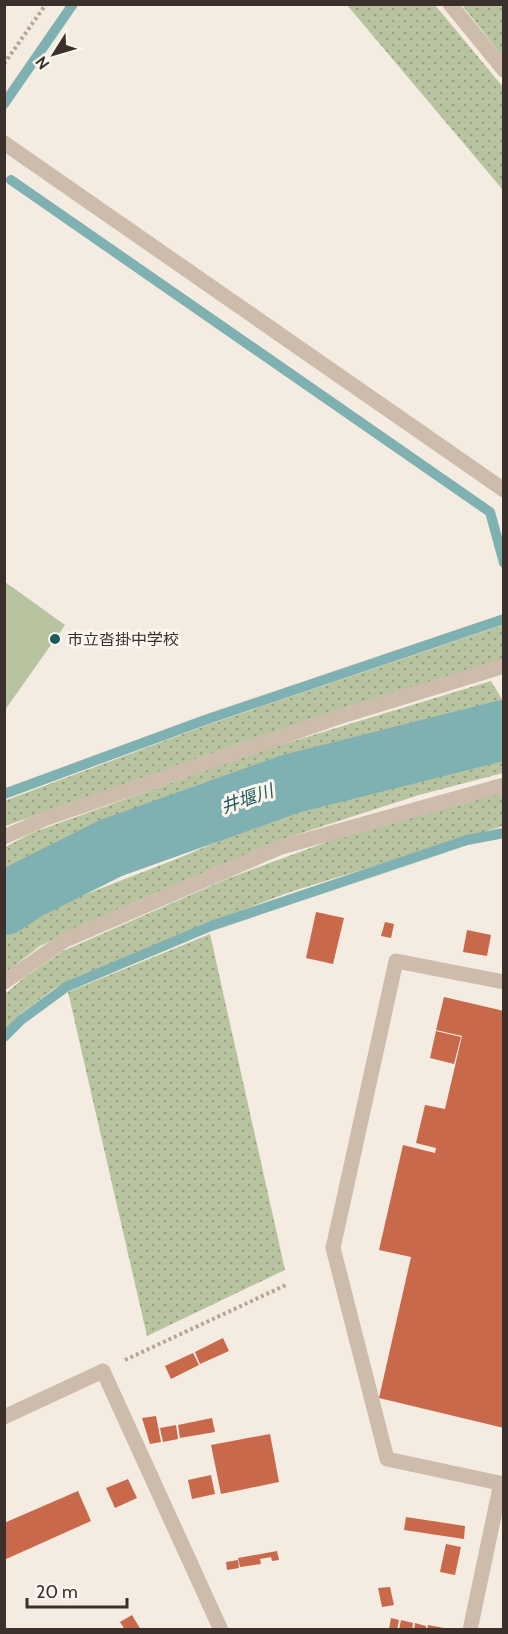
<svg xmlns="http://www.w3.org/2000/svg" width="508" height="1634" font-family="Cabin,'Noto Sans JP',sans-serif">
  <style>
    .grass { fill: url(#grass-dots) }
    .park { fill: #b8c4a0 }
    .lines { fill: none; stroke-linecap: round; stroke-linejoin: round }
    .stream { stroke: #7fb0b2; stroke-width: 10 }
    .river { stroke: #7fb0b2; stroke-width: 60 }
    .building { fill: #c8694b }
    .path { stroke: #b9a596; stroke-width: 4; stroke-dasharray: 3 3; stroke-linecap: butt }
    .lane { stroke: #cdbbac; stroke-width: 15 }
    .street { stroke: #cdbbac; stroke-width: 15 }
    .poi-dot { fill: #1f5a5e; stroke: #fbf5ee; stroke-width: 2 }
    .labels { text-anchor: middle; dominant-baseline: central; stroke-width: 6; stroke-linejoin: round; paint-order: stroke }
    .poi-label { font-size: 16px; fill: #3b302b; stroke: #fbf5ee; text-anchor: start }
    .water-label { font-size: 18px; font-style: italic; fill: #1f5a5e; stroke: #fbf5ee }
  </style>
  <defs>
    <pattern id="grass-dots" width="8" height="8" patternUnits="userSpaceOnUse" patternTransform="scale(1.5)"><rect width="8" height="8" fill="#b8c4a0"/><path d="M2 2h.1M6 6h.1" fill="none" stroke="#97a083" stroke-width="1.8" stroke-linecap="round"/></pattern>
  </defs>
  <rect width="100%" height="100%" fill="#f4ebe1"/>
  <!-- grass -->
  <g class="grass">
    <polygon points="347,5 435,5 503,87 503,190"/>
    <polygon points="462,5 503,5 503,57"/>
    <polygon points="503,625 503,661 250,740 5,826 4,801 207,725"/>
    <polygon points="491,681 503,701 503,714 277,775 56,855 5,883 5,847 34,832 251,754"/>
    <polygon points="503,743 503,773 419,795 277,841 91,921 40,946 5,973 5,936 40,912 184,856 290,810 418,768"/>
    <polygon points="503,791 503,826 290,892 201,926 55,988 19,1015 5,1032 5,994 25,977 63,951 229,878 357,831"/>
    <polygon points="210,934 285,1270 147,1336 68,992"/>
  </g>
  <!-- park -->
  <polygon class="park" points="5,582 65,625 5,710"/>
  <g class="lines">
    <!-- stream -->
    <g class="stream">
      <polyline points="4,104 73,4"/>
      <polyline points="11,180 490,512 504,563"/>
      <polyline points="4,794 205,720 504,619"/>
      <polyline points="4,1037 21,1020 66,987 211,926 467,840 504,833"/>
    </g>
    <!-- river -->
    <polyline class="river" points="4,905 25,891 111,848 290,784 504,730"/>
  </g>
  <!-- building -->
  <g class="building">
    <polygon points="316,912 344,918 333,964 306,958"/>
    <polygon points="385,922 394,924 391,938 381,936"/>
    <polygon points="467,930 491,935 487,956 463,952"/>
    <polygon points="444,997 504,1011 504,1428 379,1398 411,1257 379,1250 403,1145 435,1153 436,1148 416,1143 425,1105 445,1109 462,1036 436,1030"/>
    <polygon points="436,1031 461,1037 454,1064 430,1058"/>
    <polygon points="223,1338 229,1351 200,1364 195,1352"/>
    <polygon points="193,1353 199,1365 171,1379 165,1366"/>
    <polygon points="156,1416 161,1442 150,1444 142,1418"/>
    <polygon points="212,1418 215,1432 180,1438 178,1425"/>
    <polygon points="176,1425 178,1439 163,1442 160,1428"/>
    <polygon points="270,1434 279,1482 221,1494 211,1445"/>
    <polygon points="211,1475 215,1494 192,1499 188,1480"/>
    <polygon points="128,1479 137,1498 115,1508 106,1488"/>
    <polygon points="78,1491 91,1521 4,1560 4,1523"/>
    <polygon points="406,1517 465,1526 464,1539 404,1530"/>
    <polygon points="446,1544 461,1547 455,1575 440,1572"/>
    <polygon points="277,1551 279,1560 272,1561 271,1557 260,1559 261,1564 240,1567 238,1558"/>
    <polygon points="238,1560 239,1568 227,1570 226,1562"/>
    <polygon points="390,1587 394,1605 382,1607 378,1588"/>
    <polygon points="132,1615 141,1630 125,1630 120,1622"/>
    <polygon points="391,1618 399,1620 397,1630 389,1629"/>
    <polygon points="401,1620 413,1623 412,1630 399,1630"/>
    <polygon points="415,1623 426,1626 426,1630 414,1630"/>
    <polygon points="428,1625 444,1628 444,1630 427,1630"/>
  </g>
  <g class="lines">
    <!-- path -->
    <g class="path">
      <polyline points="4,64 46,4"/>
      <polyline points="125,1360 286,1285"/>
    </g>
    <!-- lane -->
    <g class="lane">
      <polyline points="504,982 396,961 333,1248 387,1459 504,1484"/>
      <polyline points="470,1630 501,1483"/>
    </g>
    <!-- street -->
    <g class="street">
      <polyline points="450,4 504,70"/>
      <polyline points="4,143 504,490"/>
      <polyline points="4,837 47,818 345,715 504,666"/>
      <polyline points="4,982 65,940 281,847 504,785"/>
      <polyline points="4,1417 103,1371 221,1630"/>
    </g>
  </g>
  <!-- markers -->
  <circle class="poi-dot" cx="55" cy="639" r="6"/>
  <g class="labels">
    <!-- poi labels -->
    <g class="poi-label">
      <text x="67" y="639">市立沓掛中学校</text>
    </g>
    <!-- water labels -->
    <g class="water-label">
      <text transform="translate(247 799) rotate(-19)">井堰川</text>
    </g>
  </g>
  <!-- border -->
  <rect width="508" height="1634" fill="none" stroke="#3b302b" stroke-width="12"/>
  <!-- north arrow -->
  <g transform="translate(54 54) rotate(233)" stroke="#fbf5ee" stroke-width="4.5" paint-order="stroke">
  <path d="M0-4.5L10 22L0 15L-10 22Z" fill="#3b302b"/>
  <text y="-9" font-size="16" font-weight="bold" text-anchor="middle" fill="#3b302b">N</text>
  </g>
  <!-- scale -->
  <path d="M27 1598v9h100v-9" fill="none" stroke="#3b302b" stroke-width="3"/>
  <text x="36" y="1598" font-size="18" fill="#3b302b" stroke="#fbf5ee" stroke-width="4.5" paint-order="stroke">20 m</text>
</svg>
